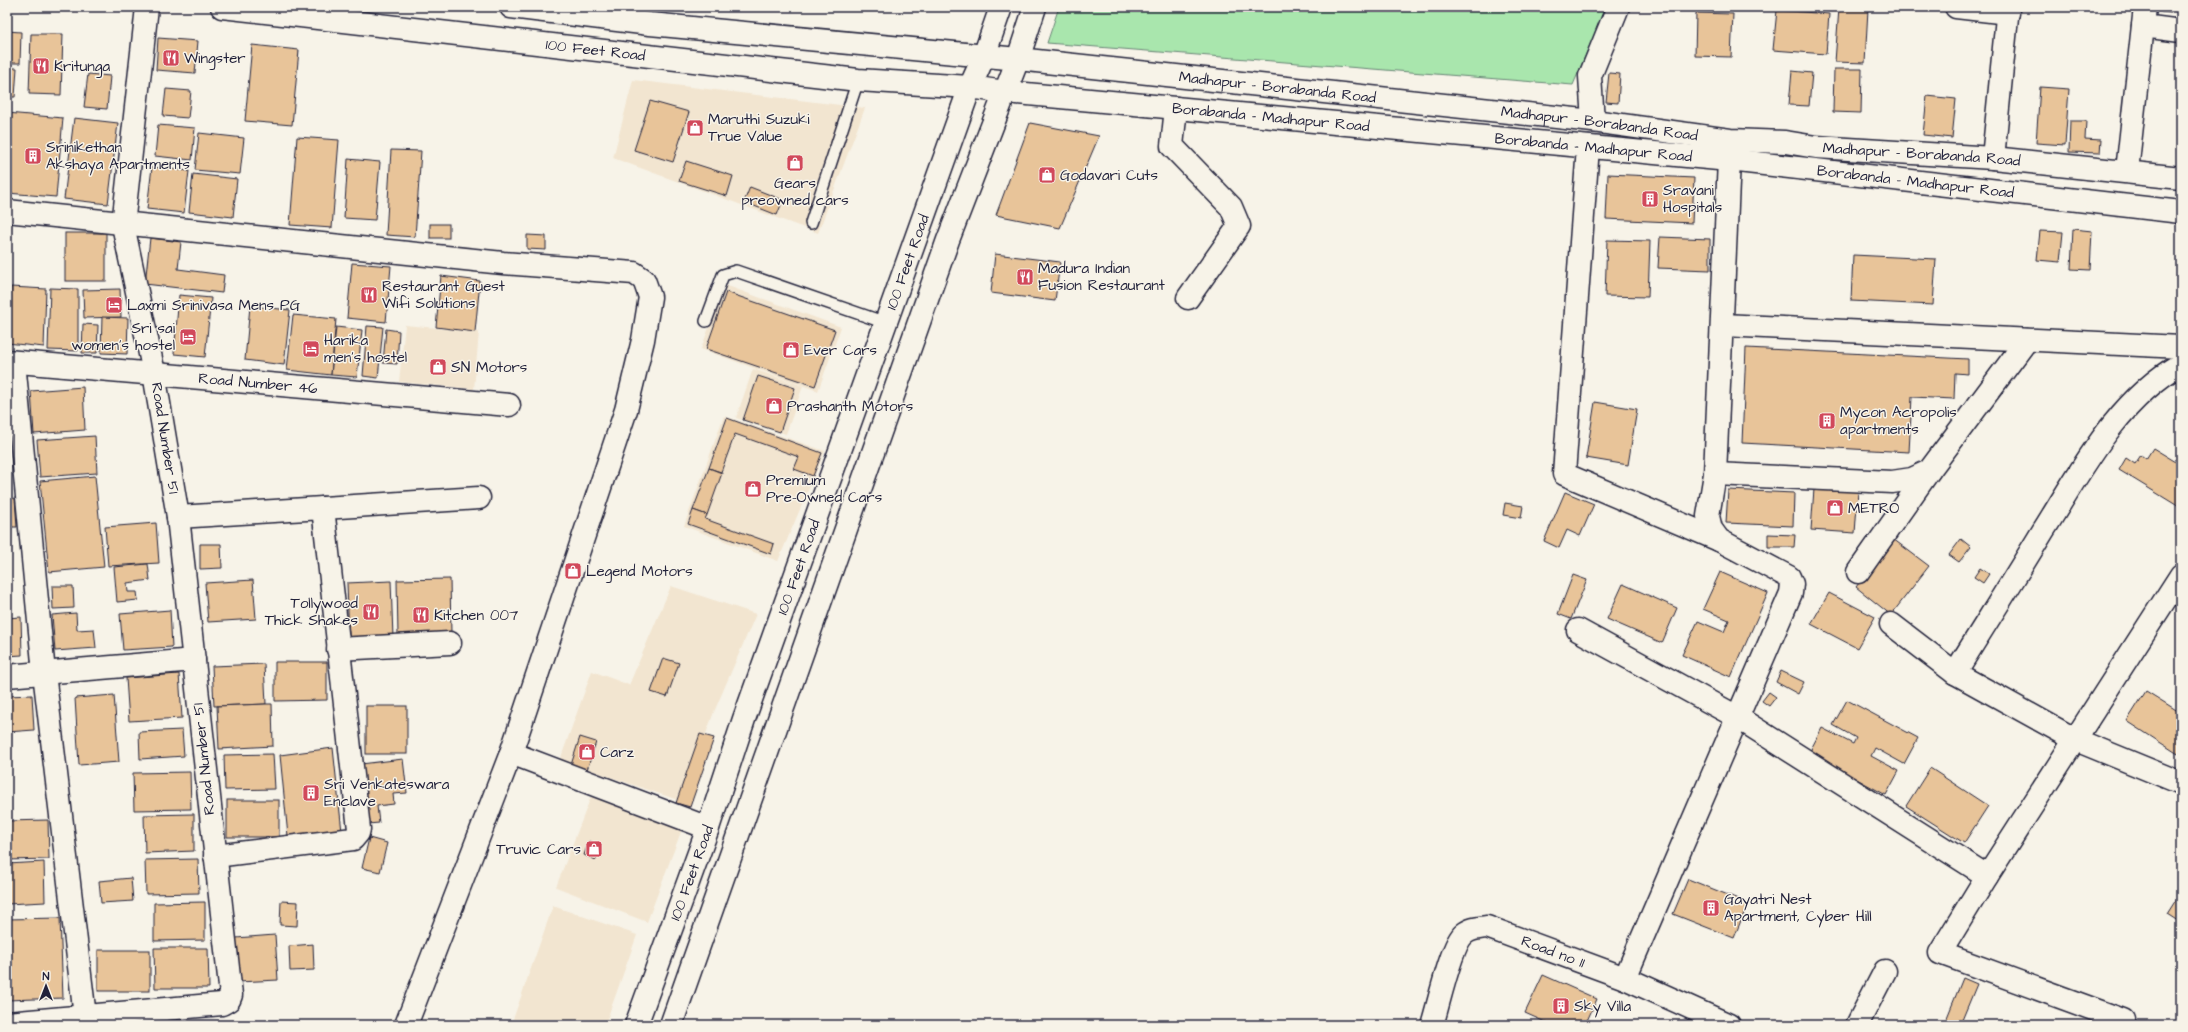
<svg xmlns="http://www.w3.org/2000/svg" width="2188" height="1032" font-family="'Architects Daughter',sans-serif">
  <style>
    .built { fill: #f2e5d0 }
    .green { fill: #a9e6ad; stroke: #668474 }
    .building { fill: #e8c499; stroke: #22223b }
    .lines { fill: none; stroke-linecap: round; stroke-linejoin: round }
    .service-casing { stroke: #22223b; stroke-width: 14 }
    .minor-casing { stroke: #22223b; stroke-width: 25 }
    .tertiary-casing { stroke: #22223b; stroke-width: 25 }
    .secondary-casing { stroke: #22223b; stroke-width: 25 }
    .service { stroke: #f7f3e8; stroke-width: 11 }
    .minor { stroke: #f7f3e8; stroke-width: 22 }
    .tertiary { stroke: #f7f3e8; stroke-width: 22 }
    .secondary { stroke: #f7f3e8; stroke-width: 22 }
    .labels { text-anchor: middle; dominant-baseline: central; stroke-width: 3; stroke-linejoin: round; paint-order: stroke }
    .street-label { font-size: 15px; fill: #22223b; stroke: #f7f3e8 }
    .poi-label { font-size: 15px; fill: #22223b; stroke: #f7f3e8; text-anchor: start }
  </style>
  <rect width="100%" height="100%" fill="#f7f3e8"/>
  <filter id="ink" filterUnits="userSpaceOnUse"><feTurbulence type="fractalNoise" baseFrequency=".025" numOctaves="2"/><feDisplacementMap in="SourceGraphic" scale="8" xChannelSelector="R" yChannelSelector="G"/><feConvolveMatrix kernelMatrix="1 2 1 2 8 2 1 2 1" color-interpolation-filters="sRGB"/></filter>
  <g filter="url(#ink)">
    <!-- built -->
    <g class="built">
      <polygon points="633,80 865,108 818,233 613,158"/>
      <polygon points="725,285 841,327 818,391 701,349"/>
      <polygon points="405,325 479,332 474,389 399,382"/>
      <polygon points="753,369 803,386 786,434 736,418"/>
      <polygon points="724,416 825,451 778,561 684,526"/>
      <polygon points="671,586 756,614 714,712 681,801 560,760 592,671 629,685"/>
      <polygon points="592,794 682,829 647,922 556,887"/>
      <polygon points="553,906 637,935 605,1025 511,1025"/>
    </g>
    <!-- green -->
    <polygon class="green" points="1059,7 1606,7 1573,85 1047,43"/>
    <!-- building -->
    <g class="building">
      <polygon points="2161,7 2171,7 2171,13 2161,12"/>
      <polygon points="1839,8 1868,9 1865,63 1835,62"/>
      <polygon points="1777,10 1829,14 1826,54 1773,50"/>
      <polygon points="1696,13 1733,14 1731,57 1695,56"/>
      <polygon points="7,31 21,32 20,63 7,63"/>
      <polygon points="31,34 63,34 61,95 29,94"/>
      <polygon points="158,38 198,41 195,73 156,70"/>
      <polygon points="252,45 299,50 292,125 245,121"/>
      <polygon points="7,68 17,68 15,97 7,97"/>
      <polygon points="1834,69 1862,69 1861,113 1833,112"/>
      <polygon points="1792,71 1812,73 1809,106 1789,105"/>
      <polygon points="1609,73 1620,74 1618,103 1606,102"/>
      <polygon points="88,74 110,76 107,109 84,107"/>
      <polygon points="2040,87 2069,89 2065,145 2036,143"/>
      <polygon points="166,89 191,91 188,118 163,116"/>
      <polygon points="1927,96 1956,99 1952,138 1923,135"/>
      <polygon points="650,101 689,112 673,162 634,150"/>
      <polygon points="7,113 63,118 56,197 7,193"/>
      <polygon points="74,118 118,123 108,204 64,199"/>
      <polygon points="2070,121 2086,121 2085,139 2101,140 2100,153 2069,152"/>
      <polygon points="1030,123 1099,136 1060,228 996,215"/>
      <polygon points="158,125 195,128 192,160 155,156"/>
      <polygon points="199,133 244,138 240,174 195,170"/>
      <polygon points="297,137 339,140 332,228 290,225"/>
      <polygon points="391,150 421,151 415,237 386,235"/>
      <polygon points="348,159 380,162 375,220 344,218"/>
      <polygon points="686,161 733,176 727,196 679,181"/>
      <polygon points="152,167 189,171 184,213 147,209"/>
      <polygon points="193,174 237,179 233,217 189,212"/>
      <polygon points="1608,174 1694,178 1692,223 1606,219"/>
      <polygon points="750,187 783,200 777,215 744,202"/>
      <rect x="430" y="224" width="19" height="14"/>
      <polygon points="2073,229 2092,231 2090,270 2071,269"/>
      <polygon points="2040,231 2063,232 2060,262 2037,260"/>
      <rect x="65" y="233" width="41" height="48"/>
      <polygon points="527,235 546,236 546,250 527,249"/>
      <polygon points="1660,237 1710,239 1710,270 1658,268"/>
      <polygon points="150,238 181,242 178,269 224,275 222,293 145,284"/>
      <polygon points="1607,240 1650,241 1648,297 1605,296"/>
      <polygon points="995,254 1060,262 1055,301 991,293"/>
      <polygon points="1853,255 1936,259 1933,305 1851,301"/>
      <polygon points="352,263 391,266 386,322 347,318"/>
      <polygon points="441,276 480,281 475,332 436,327"/>
      <polygon points="11,287 46,289 44,347 7,343"/>
      <polygon points="50,288 78,289 78,351 48,350"/>
      <polygon points="120,289 121,317 84,318 83,290"/>
      <polygon points="726,292 835,330 815,386 706,349"/>
      <polygon points="179,295 211,298 205,357 174,354"/>
      <polygon points="250,306 290,310 284,365 245,360"/>
      <polygon points="293,315 336,319 331,375 287,370"/>
      <polygon points="102,317 128,318 127,354 101,353"/>
      <polygon points="83,324 98,325 97,353 82,353"/>
      <polygon points="367,326 383,327 378,378 363,376"/>
      <polygon points="336,327 362,330 357,377 331,375"/>
      <polygon points="386,329 399,331 397,364 383,363"/>
      <polygon points="1746,348 1968,359 1968,374 1955,373 1954,399 1912,397 1909,452 1742,443"/>
      <polygon points="758,376 795,388 780,432 743,420"/>
      <polygon points="83,387 85,430 34,434 31,391"/>
      <polygon points="1595,402 1637,409 1628,465 1586,458"/>
      <polygon points="727,418 822,453 813,476 794,469 799,457 735,434 721,472 709,468"/>
      <polygon points="95,436 97,473 40,477 37,440"/>
      <polygon points="2153,448 2181,465 2181,508 2119,470 2126,458 2135,464 2141,455 2146,459"/>
      <polygon points="709,468 722,473 707,515 693,510"/>
      <polygon points="95,476 104,567 49,572 40,481"/>
      <polygon points="1814,489 1858,491 1855,533 1811,530"/>
      <polygon points="1728,490 1794,493 1793,526 1726,523"/>
      <polygon points="1565,492 1594,504 1580,536 1567,530 1559,548 1544,541"/>
      <polygon points="15,498 17,527 7,527 7,499"/>
      <polygon points="1505,503 1523,506 1521,518 1503,515"/>
      <polygon points="693,510 707,515 705,519 774,544 771,554 688,524"/>
      <polygon points="156,523 159,563 108,566 105,527"/>
      <polygon points="1768,534 1795,535 1794,547 1768,547"/>
      <polygon points="1893,539 1929,566 1891,615 1856,587"/>
      <polygon points="1961,539 1971,547 1959,562 1949,555"/>
      <polygon points="200,544 221,544 222,568 200,569"/>
      <polygon points="148,564 150,580 127,583 128,592 137,592 138,600 117,602 114,567"/>
      <polygon points="1980,568 1989,574 1983,583 1974,577"/>
      <polygon points="1720,572 1768,593 1731,677 1682,655 1698,621 1724,632 1729,620 1703,609"/>
      <polygon points="1573,575 1587,580 1571,619 1558,614"/>
      <polygon points="450,579 451,634 398,635 397,580"/>
      <polygon points="253,580 256,619 208,622 205,583"/>
      <polygon points="391,581 393,638 349,640 347,583"/>
      <polygon points="1623,584 1677,608 1662,643 1607,619"/>
      <polygon points="52,586 73,586 74,608 53,609"/>
      <polygon points="1829,593 1875,617 1857,648 1811,624"/>
      <polygon points="170,610 172,647 123,650 120,614"/>
      <polygon points="76,613 77,630 94,629 96,648 55,651 52,615"/>
      <polygon points="21,617 22,655 7,656 7,618"/>
      <polygon points="663,658 679,663 667,697 651,692"/>
      <polygon points="275,662 327,662 327,700 275,701"/>
      <polygon points="264,664 266,704 214,706 212,666"/>
      <polygon points="1781,671 1804,682 1798,694 1776,682"/>
      <polygon points="179,674 182,718 129,721 126,678"/>
      <polygon points="2146,691 2181,713 2181,749 2178,754 2127,721"/>
      <polygon points="1769,692 1776,697 1769,706 1762,701"/>
      <polygon points="32,695 34,730 7,732 7,696"/>
      <polygon points="114,695 119,762 79,765 75,698"/>
      <polygon points="1847,700 1918,738 1904,764 1875,748 1871,756 1899,771 1886,795 1809,753 1822,728 1853,744 1856,738 1833,725"/>
      <polygon points="266,704 272,704 273,746 219,749 217,706"/>
      <rect x="366" y="706" width="41" height="48"/>
      <polygon points="182,730 184,756 140,759 139,732"/>
      <polygon points="700,734 714,738 690,807 676,803"/>
      <polygon points="580,737 596,742 586,773 570,768"/>
      <polygon points="333,748 342,832 288,836 280,755"/>
      <polygon points="273,754 275,789 225,790 224,755"/>
      <polygon points="403,759 407,793 393,794 394,804 377,806 379,823 368,824 361,764"/>
      <polygon points="1930,768 1988,806 1964,843 1906,806"/>
      <polygon points="190,772 191,809 134,810 133,773"/>
      <rect x="227" y="800" width="52" height="37"/>
      <polygon points="194,814 194,851 145,853 144,815"/>
      <polygon points="48,820 49,859 7,860 7,821"/>
      <polygon points="369,838 387,843 380,872 362,868"/>
      <polygon points="589,841 601,845 596,860 584,855"/>
      <polygon points="198,859 199,893 146,894 145,860"/>
      <polygon points="44,862 45,902 7,904 7,864"/>
      <polygon points="131,878 133,901 101,903 99,881"/>
      <polygon points="1688,879 1748,903 1734,938 1673,914"/>
      <polygon points="2181,892 2181,923 2167,914"/>
      <polygon points="281,901 298,902 297,926 280,925"/>
      <polygon points="205,902 205,940 154,941 154,903"/>
      <polygon points="60,918 63,998 7,1000 7,919"/>
      <polygon points="275,935 278,980 238,982 236,938"/>
      <polygon points="313,944 314,970 290,971 289,946"/>
      <polygon points="154,948 208,948 209,988 155,988"/>
      <rect x="98" y="950" width="52" height="41"/>
      <polygon points="1543,975 1597,999 1585,1025 1552,1025 1525,1013"/>
      <polygon points="1963,978 1977,984 1960,1025 1944,1025"/>
    </g>
    <g class="lines">
      <!-- service casing -->
      <g class="service-casing">
        <g id="service">
          <polyline points="811,223 858,80"/>
          <polyline points="706,321 723,275 736,271 886,323"/>
        </g>
      </g>
      <!-- minor casing -->
      <g class="minor-casing">
        <g id="minor">
          <polyline points="1956,7 2008,13"/>
          <polyline points="2143,26 2181,31"/>
          <polyline points="1176,108 1172,146 1231,207 1239,226 1188,298"/>
          <polyline points="1593,121 1590,76 1618,7"/>
          <polyline points="1588,147 1564,474 1719,540"/>
          <polyline points="1993,158 2008,7"/>
          <polyline points="2127,171 2145,7"/>
          <polyline points="7,211 503,263 634,273 644,280 650,297 643,340 626,410 511,753 708,828"/>
          <polyline points="1723,325 2181,347"/>
          <path id="s1" d="M7,361L509,405"/>
          <polyline points="14,362 44,673 86,1025"/>
          <polyline points="1715,474 1892,482 1912,479 1929,471 2027,340"/>
          <polyline points="323,508 479,498"/>
          <polyline points="178,517 323,508 359,829 358,833 353,839 215,856"/>
          <polyline points="1858,572 1929,471"/>
          <polyline points="1891,624 1955,673 2076,740 2181,783"/>
          <polyline points="1578,630 1737,717 1987,876"/>
          <polyline points="338,649 450,643"/>
          <path d="M1955,673C1984,626 2014,579 2043,531C2081,471 2117,400 2181,364"/>
          <polyline points="7,676 194,660"/>
          <polyline points="1625,978 1791,593 1792,584 1789,577 1719,540 1711,529 1708,516 1715,474 1729,160"/>
          <polyline points="2123,1020 1940,953 1987,876 2181,575"/>
          <polyline points="7,1023 222,1004 229,1000 231,995 178,517 154,373 123,225 147,7"/>
          <polyline points="406,1025 511,753"/>
          <path id="s2" d="M1432,1025C1438,1007 1451,945 1464,934C1471,928 1479,928 1487,927L1625,978L1729,1025"/>
          <polyline points="1857,1025 1885,971"/>
        </g>
      </g>
      <!-- tertiary casing -->
      <g class="tertiary-casing">
        <g id="tertiary">
          <path id="s3" d="M1018,59L1593,121L1730,140L1785,142L1816,147L1993,158L2181,178"/>
          <path id="s4" d="M1005,92L1729,160L2181,212"/>
        </g>
      </g>
      <!-- secondary casing -->
      <g class="secondary-casing">
        <g id="secondary">
          <path id="s5" d="M222,7L858,80L970,87L1005,92"/>
          <polyline points="511,7 650,24 1018,59"/>
          <path id="s6" d="M636,1025L708,828L744,719L970,87L984,56L1001,7"/>
          <polyline points="671,1025 948,240 1018,59 1035,7"/>
        </g>
      </g>
      <!-- service -->
      <use href="#service" class="service"/>
      <!-- minor -->
      <use href="#minor" class="minor"/>
      <!-- tertiary -->
      <use href="#tertiary" class="tertiary"/>
      <!-- secondary -->
      <use href="#secondary" class="secondary"/>
    </g>
  </g>
  <!-- icons -->
  <defs>
    <g id="restaurant-square" transform="scale(0.9)"><rect x="-9" y="-9" width="18" height="18" rx="4" fill="#d1495b" stroke="#f7f3e8"/><path d="M-5-6h1v4h1v-4h1v4h1v-4h1v5L-1.5 .5V6h-2V.5L-5-1ZM5-6V6H3V1.5H1.5Q1.5-4 5-6Z" fill="#fff"/></g>
    <g id="shop-square" transform="scale(0.9)"><rect x="-9" y="-9" width="18" height="18" rx="4" fill="#d1495b" stroke="#f7f3e8"/><path d="M-5-2.5h2.3a2.7 3.5 0 0 1 5.4 0H5L5.5 6h-11ZM-1.5-2.5h3a1.5 2.3 0 0 0-3 0Z" fill="#fff"/></g>
    <g id="building-square" transform="scale(0.9)"><rect x="-9" y="-9" width="18" height="18" rx="4" fill="#d1495b" stroke="#f7f3e8"/><path d="M-4-6H4V6H1V3H-1V6H-4ZM-2.5-4.3h1.7v1.8h-1.7ZM.8-4.3h1.7v1.8H.8ZM-2.5-1h1.7V.8h-1.7ZM.8-1h1.7V.8H.8Z" fill="#fff"/></g>
    <g id="hotel-square" transform="scale(0.9)"><rect x="-9" y="-9" width="18" height="18" rx="4" fill="#d1495b" stroke="#f7f3e8"/><path d="M-6-4.5h1.5V1H6V5H4.5V3h-9V5H-6ZM-4 0a1.8 1.8 0 1 1 3.6 0ZM.5 0V-2.5h3Q6-2.5 6 0Z" fill="#fff"/></g>
  </defs>
  <g fill-rule="evenodd">
    <use href="#restaurant-square" x="171" y="58"/>
    <use href="#restaurant-square" x="41" y="66"/>
    <use href="#shop-square" x="695" y="128"/>
    <use href="#building-square" x="33" y="156"/>
    <use href="#shop-square" x="795" y="163"/>
    <use href="#shop-square" x="1047" y="175"/>
    <use href="#building-square" x="1650" y="199"/>
    <use href="#restaurant-square" x="1025" y="277"/>
    <use href="#restaurant-square" x="369" y="295"/>
    <use href="#hotel-square" x="114" y="305"/>
    <use href="#hotel-square" x="188" y="337"/>
    <use href="#hotel-square" x="311" y="349"/>
    <use href="#shop-square" x="791" y="350"/>
    <use href="#shop-square" x="438" y="367"/>
    <use href="#shop-square" x="774" y="406"/>
    <use href="#building-square" x="1827" y="421"/>
    <use href="#shop-square" x="753" y="489"/>
    <use href="#shop-square" x="1835" y="508"/>
    <use href="#shop-square" x="573" y="571"/>
    <use href="#restaurant-square" x="371" y="612"/>
    <use href="#restaurant-square" x="421" y="615"/>
    <use href="#shop-square" x="587" y="752"/>
    <use href="#building-square" x="311" y="793"/>
    <use href="#shop-square" x="594" y="849"/>
    <use href="#building-square" x="1711" y="908"/>
    <use href="#building-square" x="1561" y="1006"/>
  </g>
  <g class="labels">
    <!-- street labels -->
    <g class="street-label">
      <text stroke="none"><textPath href="#s5" startOffset="376">100 Feet Road</textPath></text>
      <text stroke="none"><textPath href="#s3" startOffset="261">Madhapur - Borabanda Road</textPath></text>
      <text stroke="none"><textPath href="#s4" startOffset="267">Borabanda - Madhapur Road</textPath></text>
      <text stroke="none"><textPath href="#s3" startOffset="585">Madhapur - Borabanda Road</textPath></text>
      <text stroke="none"><textPath href="#s4" startOffset="591">Borabanda - Madhapur Road</textPath></text>
      <text stroke="none"><textPath href="#s3" startOffset="909">Madhapur - Borabanda Road</textPath></text>
      <text stroke="none"><textPath href="#s4" startOffset="915">Borabanda - Madhapur Road</textPath></text>
      <text stroke="none"><textPath href="#s6" startOffset="810">100 Feet Road</textPath></text>
      <text stroke="none"><textPath href="#s1" startOffset="252">Road Number 46</textPath></text>
      <text transform="translate(165 438) rotate(81)">Road Number 51</text>
      <text stroke="none"><textPath href="#s6" startOffset="486">100 Feet Road</textPath></text>
      <text transform="translate(204 759) rotate(-96)">Road Number 51</text>
      <text stroke="none"><textPath href="#s6" startOffset="162">100 Feet Road</textPath></text>
      <text stroke="none"><textPath href="#s2" startOffset="192">Road no 11</textPath></text>
    </g>
    <!-- poi labels -->
    <g class="poi-label">
      <text x="184" y="58">Wingster</text>
      <text x="54" y="66">Kritunga</text>
      <text x="708" y="119">Maruthi Suzuki<tspan x="708" dy="17">True Value</tspan></text>
      <text x="46" y="147">Srinikethan<tspan x="46" dy="17">Akshaya Apartments</tspan></text>
      <text x="1060" y="175">Godavari Cuts</text>
      <text x="795" y="183" text-anchor="middle">Gears<tspan x="795" dy="17">preowned cars</tspan></text>
      <text x="1663" y="190">Sravani<tspan x="1663" dy="17">Hospitals</tspan></text>
      <text x="1038" y="268">Madura Indian<tspan x="1038" dy="17">Fusion Restaurant</tspan></text>
      <text x="382" y="286">Restaurant Guest<tspan x="382" dy="17">Wifi Solutions</tspan></text>
      <text x="127" y="305">Laxmi Srinivasa Mens PG</text>
      <text x="175" y="328" text-anchor="end">Sri sai<tspan x="175" dy="17">women's hostel</tspan></text>
      <text x="324" y="340">Harika<tspan x="324" dy="17">men's hostel</tspan></text>
      <text x="804" y="350">Ever Cars</text>
      <text x="451" y="367">SN Motors</text>
      <text x="787" y="406">Prashanth Motors</text>
      <text x="1840" y="412">Mycon Acropolis<tspan x="1840" dy="17">apartments</tspan></text>
      <text x="766" y="480">Premium<tspan x="766" dy="17">Pre-Owned Cars</tspan></text>
      <text x="1848" y="508">METRO</text>
      <text x="586" y="571">Legend Motors</text>
      <text x="358" y="603" text-anchor="end">Tollywood<tspan x="358" dy="17">Thick Shakes</tspan></text>
      <text x="434" y="615">Kitchen 007</text>
      <text x="600" y="752">Carz</text>
      <text x="324" y="784">Sri Venkateswara<tspan x="324" dy="17">Enclave</tspan></text>
      <text x="581" y="849" text-anchor="end">Truvic Cars</text>
      <text x="1724" y="899">Gayatri Nest<tspan x="1724" dy="17">Apartment, Cyber Hill</tspan></text>
      <text x="1574" y="1006">Sky Villa</text>
    </g>
  </g>
  <!-- margin -->
  <rect width="2188" height="1032" fill="none" stroke="#f7f3e8" stroke-width="24"/>
  <rect x="12" y="12" width="2164" height="1008" fill="none" stroke="#22223b" stroke-width="1.5" filter="url(#ink)"/>
  <!-- north arrow -->
  <g transform="translate(46 986)" stroke="#f7f3e8" stroke-width="3" paint-order="stroke">
  <path d="M0-3L7 15L0 10L-7 15Z" fill="#22223b"/>
  <text y="-6" font-size="11" font-weight="bold" text-anchor="middle" fill="#22223b">N</text>
  </g>
</svg>
